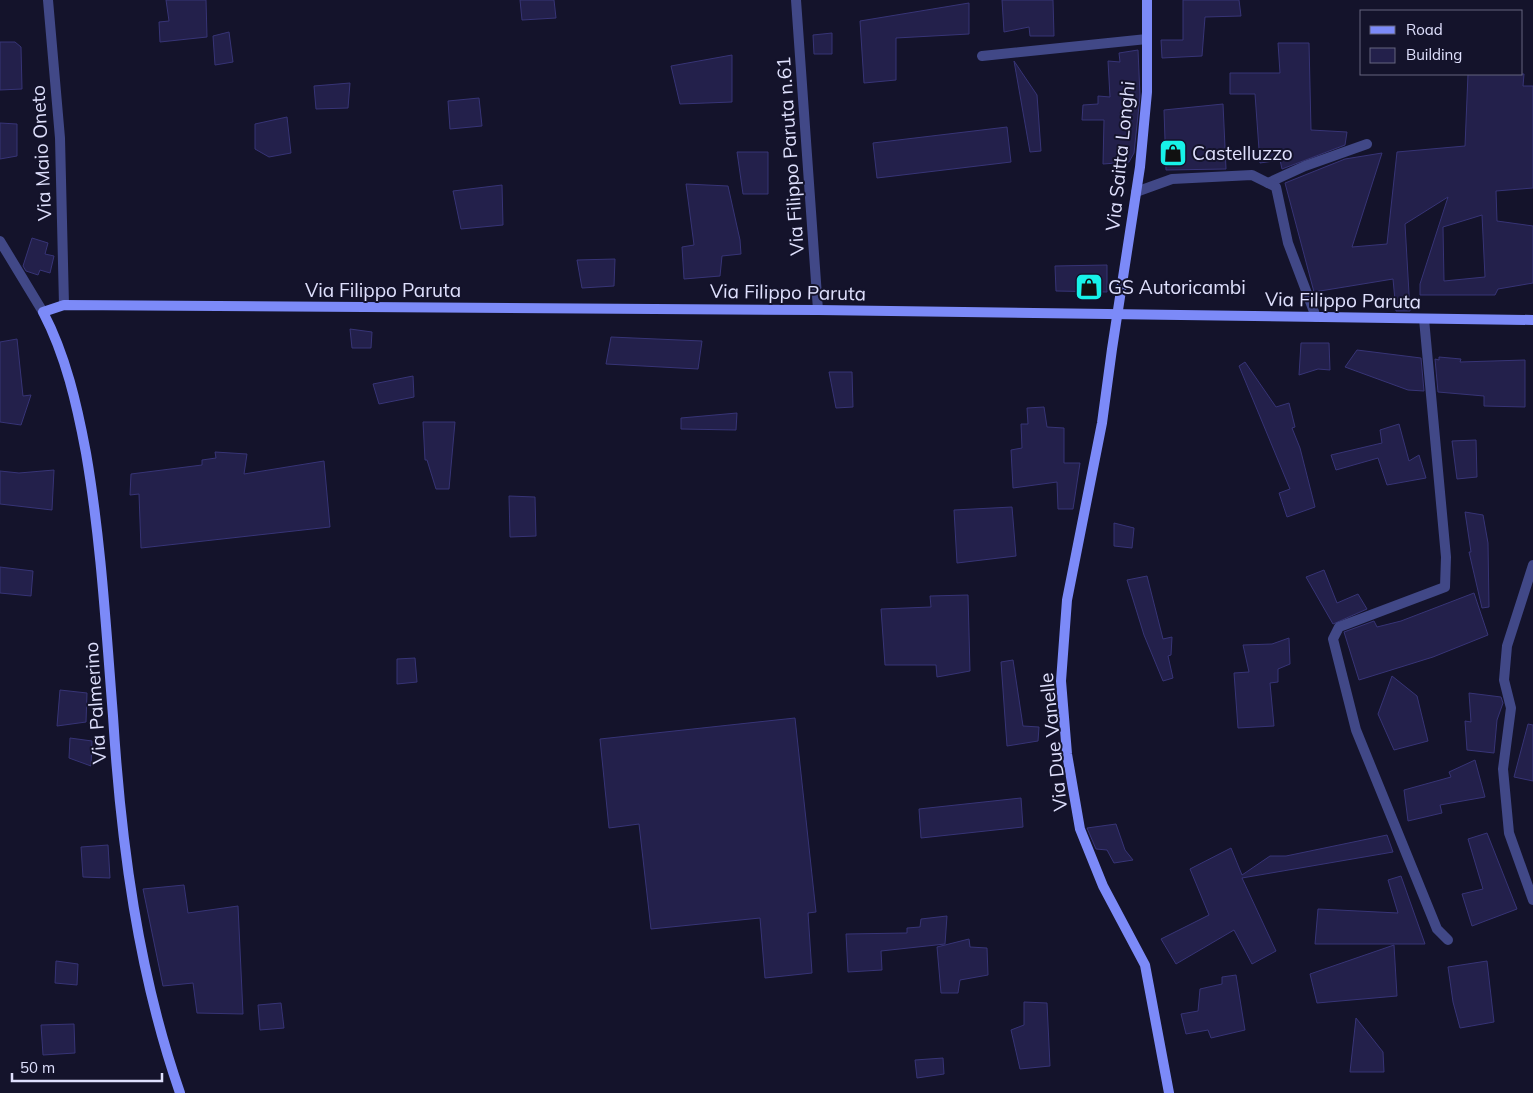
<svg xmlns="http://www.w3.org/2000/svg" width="1533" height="1093" font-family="Mulish,sans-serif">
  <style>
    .building { fill: #23204b; stroke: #373476; fill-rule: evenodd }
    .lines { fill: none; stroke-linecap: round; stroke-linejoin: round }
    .street { stroke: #414887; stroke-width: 10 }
    .secondary { stroke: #7c8af8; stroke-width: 10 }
    .labels { text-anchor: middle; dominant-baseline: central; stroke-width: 4; stroke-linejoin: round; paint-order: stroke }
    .street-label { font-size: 19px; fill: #dfe0fd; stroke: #14132b }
    .poi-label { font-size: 19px; fill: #dfe0fd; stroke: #14132b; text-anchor: start }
  </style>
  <rect width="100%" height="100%" fill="#14132b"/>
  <!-- building -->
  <g class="building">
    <polygon points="166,0 206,0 207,37 160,42 159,22 169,21"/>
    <polygon points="520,0 554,0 556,18 522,20"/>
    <polygon points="1002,0 1053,0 1054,36 1030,36 1029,27 1004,32"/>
    <polygon points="1183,0 1239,0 1241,16 1205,17 1202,56 1162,58 1161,40 1183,40"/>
    <polygon points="969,3 969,34 896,38 896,80 864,83 860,21"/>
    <polygon points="229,32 233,62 215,65 213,36"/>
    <polygon points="832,33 832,54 814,54 813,35"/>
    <polygon points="0,42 15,42 21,47 22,89 0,90"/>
    <polygon points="1278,43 1309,43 1311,130 1347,132 1345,145 1282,169 1280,160 1260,163 1255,94 1230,94 1230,73 1280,73"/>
    <polygon points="1138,50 1140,96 1134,153 1129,162 1103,164 1104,120 1082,120 1083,105 1098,104 1098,96 1110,97 1108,61 1120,62 1119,53"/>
    <polygon points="732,55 732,102 680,104 671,66"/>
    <polygon points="1014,61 1037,95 1041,151 1030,152"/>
    <path d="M1468,74H1524L1523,86H1533V188L1496,191L1497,221L1533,226V283L1498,289L1495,295H1420V284L1448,197L1405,224L1410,311H1396L1393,279L1314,292L1285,183L1345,159L1382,153L1352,247L1387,244L1397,152L1465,146ZM1482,215L1485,277L1444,281L1443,227Z"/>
    <polygon points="350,83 348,108 316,109 314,86"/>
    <polygon points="479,98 482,126 450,129 448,101"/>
    <polygon points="1223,104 1226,169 1166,170 1164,110"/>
    <polygon points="287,117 291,153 269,157 255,149 255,124"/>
    <polygon points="0,123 17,124 17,156 0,159"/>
    <polygon points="1007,127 1011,162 877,178 873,143"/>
    <polygon points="737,152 768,152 768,194 743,194"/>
    <polygon points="686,184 728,186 740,240 741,254 722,256 720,276 684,279 682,247 694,245"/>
    <polygon points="502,185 503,225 461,229 453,191"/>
    <polygon points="32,238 48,243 45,254 54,256 50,273 40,270 38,275 26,271 23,266"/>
    <polygon points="615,259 614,286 582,288 577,260"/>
    <polygon points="1107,265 1107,292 1056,291 1055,266"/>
    <polygon points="350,329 372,332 371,348 352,348"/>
    <polygon points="611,337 702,341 698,369 606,364"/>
    <polygon points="17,339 23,396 31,395 21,425 0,422 0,342"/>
    <polygon points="1301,343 1329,343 1330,370 1318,369 1299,375"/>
    <polygon points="1357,350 1421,358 1424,391 1408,390 1345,367"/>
    <polygon points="1439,357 1461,359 1460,362 1525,360 1525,407 1484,406 1484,396 1438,392 1435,359 1439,360"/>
    <polygon points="1245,362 1276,407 1289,403 1295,427 1292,428 1300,448 1315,507 1287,517 1279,493 1290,489 1239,366"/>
    <polygon points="829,372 852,372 853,407 836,408"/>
    <polygon points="413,376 414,397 379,404 373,384"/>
    <polygon points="1044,407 1047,427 1064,428 1064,463 1080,463 1073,509 1058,509 1057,482 1013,488 1011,450 1022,448 1021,424 1028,424 1027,408"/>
    <polygon points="737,413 736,430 681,429 681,418"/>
    <polygon points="423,422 455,422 449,489 436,489 427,460 425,460"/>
    <polygon points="1399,424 1409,461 1419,455 1426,478 1387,485 1378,458 1336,470 1331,455 1382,443 1380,430"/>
    <polygon points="1476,440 1477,477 1457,479 1452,441"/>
    <polygon points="215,452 247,454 244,474 324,461 330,527 141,548 139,494 130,495 131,474 202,465 202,460 216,458"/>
    <polygon points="54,470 52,510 0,504 0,471 19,473"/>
    <polygon points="509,496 535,497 536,536 510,537"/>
    <polygon points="1012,507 1016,556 957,563 954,510"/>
    <polygon points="1465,512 1483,515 1488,543 1489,607 1482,608 1469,552 1471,552"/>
    <polygon points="1114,523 1134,528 1132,548 1114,546"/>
    <polygon points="0,567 33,571 31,596 0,593"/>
    <polygon points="1324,570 1337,603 1358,594 1367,609 1333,624 1306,577"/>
    <polygon points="1147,576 1163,639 1172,637 1171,655 1168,656 1173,678 1163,681 1144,635 1127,580"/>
    <polygon points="1474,593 1488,635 1433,657 1359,680 1344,632 1374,621 1377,627 1401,621"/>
    <polygon points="968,595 970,671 937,677 936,665 885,665 881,609 931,607 930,596"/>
    <polygon points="1289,638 1290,664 1278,669 1278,682 1270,683 1274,726 1238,728 1234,673 1249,672 1243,645 1272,644"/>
    <polygon points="415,658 417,682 397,684 397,659"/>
    <polygon points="1013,660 1023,726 1039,727 1038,741 1007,746 1001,662"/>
    <polygon points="1392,676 1417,696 1428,741 1394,750 1378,714"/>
    <polygon points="60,690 87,693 86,722 57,726"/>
    <polygon points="1469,693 1501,697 1503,703 1497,720 1494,753 1467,750 1465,721 1471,722"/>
    <polygon points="795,718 816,912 808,913 812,973 765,978 760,918 651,929 639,824 609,828 600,739"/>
    <polygon points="1528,724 1533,725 1533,781 1514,777"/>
    <polygon points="70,738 92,741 91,766 69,758"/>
    <polygon points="1475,760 1485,797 1440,805 1442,813 1408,821 1404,790 1451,777 1449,772"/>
    <polygon points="1021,798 1023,827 921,838 919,809"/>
    <polygon points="1116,824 1125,850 1133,860 1114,863 1107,850 1096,849 1087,828"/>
    <polygon points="1487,833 1517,909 1472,926 1462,894 1483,889 1468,839"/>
    <polygon points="1387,835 1393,852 1242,878 1276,951 1252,964 1234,930 1176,964 1161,939 1209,915 1190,869 1231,848 1242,875 1270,856 1286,856"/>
    <polygon points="108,845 110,878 83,877 81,847"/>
    <polygon points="1401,876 1425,944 1315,944 1318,909 1398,913 1388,880"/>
    <polygon points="184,885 188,913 238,906 243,1014 197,1013 193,983 163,986 143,889"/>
    <polygon points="947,916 945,944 881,951 882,970 848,972 846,934 907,933 907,928 920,927 921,919"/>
    <polygon points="969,939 970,947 987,948 988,975 960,980 958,993 941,993 937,947"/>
    <polygon points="1394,945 1397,996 1317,1003 1310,974"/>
    <polygon points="56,961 78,964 77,985 55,983"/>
    <polygon points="1487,961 1494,1022 1460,1028 1453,1002 1448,967"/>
    <polygon points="1236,975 1245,1030 1211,1038 1208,1030 1186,1034 1181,1014 1198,1011 1200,989 1222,984 1222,977"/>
    <polygon points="1024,1002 1047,1003 1050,1066 1020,1069 1011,1030 1024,1025"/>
    <polygon points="281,1003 284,1028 260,1030 258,1005"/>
    <polygon points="1356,1018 1383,1052 1384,1072 1350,1072"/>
    <polygon points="74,1024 75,1053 43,1055 41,1025"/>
    <polygon points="943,1058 944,1074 917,1078 915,1060"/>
  </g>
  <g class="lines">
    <!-- street -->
    <g class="street">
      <polyline points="48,0 60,138 64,305"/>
      <polyline points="796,0 818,310"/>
      <polyline points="982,56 1147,39"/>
      <polyline points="1268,183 1305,166 1367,144"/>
      <polyline points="1136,192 1172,179 1252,175 1276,187 1288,243 1316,317"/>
      <polyline points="0,241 43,312"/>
      <polyline points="1424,319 1446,557 1445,587 1339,627 1333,639 1356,730 1437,929 1448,940"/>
      <polyline points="1533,565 1507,646 1504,680 1511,708 1503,769 1509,833 1533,900"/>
    </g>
    <!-- secondary -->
    <g class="secondary">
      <polyline points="1147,0 1147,92 1140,167 1112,349 1102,423 1067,600 1061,681 1067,754 1080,829 1103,886 1145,965 1169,1093"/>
      <path d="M180,1093C138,972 121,844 113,716C106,628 101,540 86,453C77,405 66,356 43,312L64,305L818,310L1533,320"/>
    </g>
  </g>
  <!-- icons -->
  <defs>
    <g id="shop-square" transform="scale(1.4375)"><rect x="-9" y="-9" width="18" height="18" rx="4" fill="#17f2e9" stroke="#14132b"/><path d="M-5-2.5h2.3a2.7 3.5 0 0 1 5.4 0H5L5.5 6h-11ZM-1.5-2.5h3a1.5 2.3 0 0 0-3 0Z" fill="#111"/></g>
  </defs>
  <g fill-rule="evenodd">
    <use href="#shop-square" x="1173" y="153"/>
    <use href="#shop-square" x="1089" y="287"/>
  </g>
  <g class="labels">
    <!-- street labels -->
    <g class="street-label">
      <text transform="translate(41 153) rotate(-93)">Via Maio Oneto</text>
      <text transform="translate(790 156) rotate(-94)">Via Filippo Paruta n.61</text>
      <text transform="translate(1120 156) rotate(-84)">Via Saitta Longhi</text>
      <text x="383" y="290">Via Filippo Paruta</text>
      <text transform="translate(788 292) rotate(1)">Via Filippo Paruta</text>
      <text transform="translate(1343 300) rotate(1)">Via Filippo Paruta</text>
      <text transform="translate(95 703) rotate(-94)">Via Palmerino</text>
      <text transform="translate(1053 742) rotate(-96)">Via Due Vanelle</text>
    </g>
    <!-- poi labels -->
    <g class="poi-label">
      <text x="1192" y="153">Castelluzzo</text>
      <text x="1108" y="287">GS Autoricambi</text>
    </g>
  </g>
  <!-- legend -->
  <rect x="1360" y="10" width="162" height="65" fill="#14132b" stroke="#65657f"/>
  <rect x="1370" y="26" width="25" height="8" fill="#7c8af8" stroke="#65657f"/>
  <text x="1406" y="35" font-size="15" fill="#dfe0fd">Road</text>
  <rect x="1370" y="48" width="25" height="15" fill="#23204b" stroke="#65657f"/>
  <text x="1406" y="60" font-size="15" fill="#dfe0fd">Building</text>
  <!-- scale -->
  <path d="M12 1073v8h150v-8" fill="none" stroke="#dfe0fd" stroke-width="2.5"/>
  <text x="20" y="1073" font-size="15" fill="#dfe0fd" stroke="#14132b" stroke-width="4" paint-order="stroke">50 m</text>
</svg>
